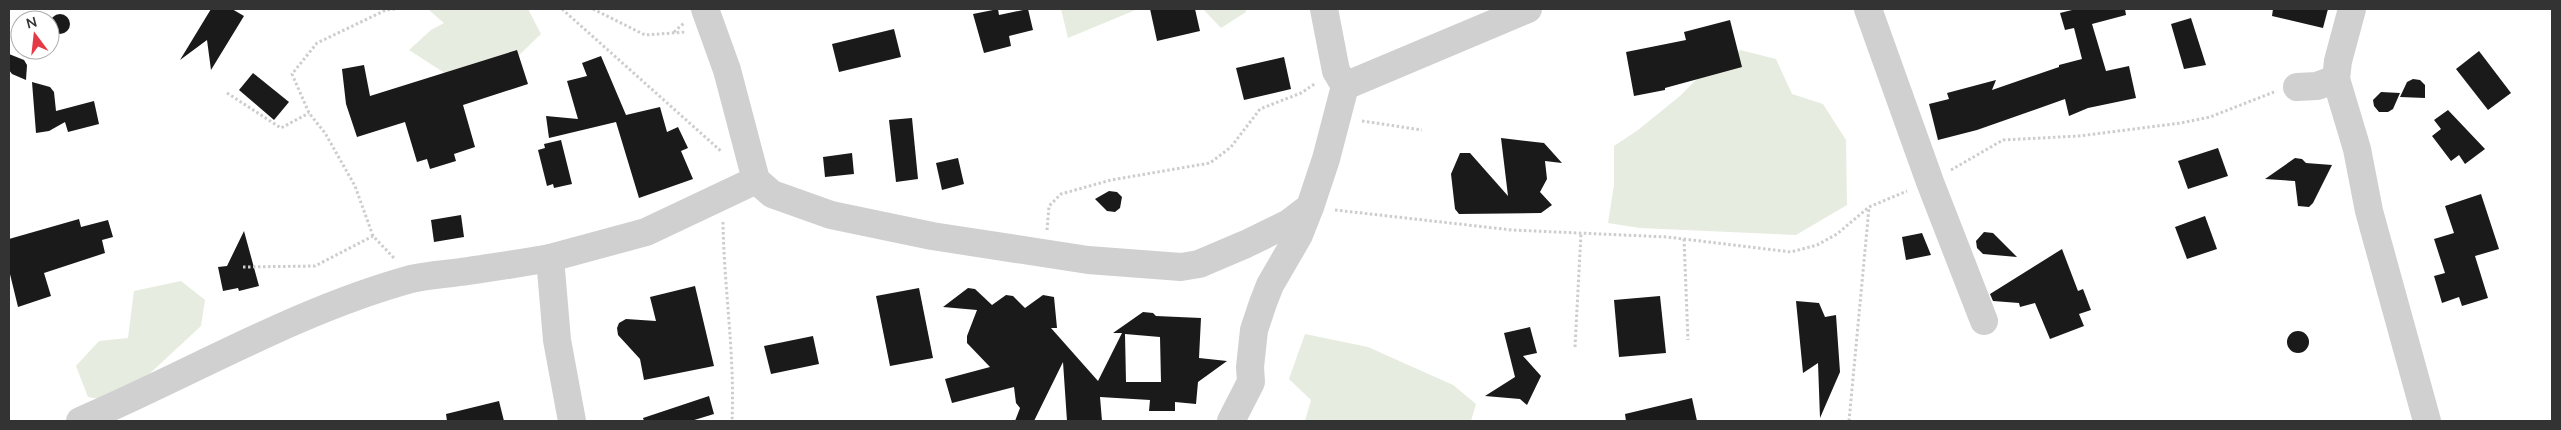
<svg xmlns="http://www.w3.org/2000/svg" width="2561" height="430" font-family="'Nunito Sans',sans-serif">
  <style>
    .green { fill: #e6ecdf }
    .building { fill: #1a1a1a; fill-rule: evenodd }
    .lines { fill: none; stroke-linecap: round; stroke-linejoin: round }
    .path { stroke: #cdcdcd; stroke-width: 3; stroke-dasharray: 2.5 2.5; stroke-linecap: butt }
    .minor { stroke: #d0d0d0; stroke-width: 28 }
  </style>
  <rect width="100%" height="100%" fill="#fff"/>
  <!-- green -->
  <g class="green">
    <polygon points="428,9 528,9 541,34 513,61 454,79 409,50 431,30 444,23"/>
    <polygon points="1061,9 1138,9 1068,38"/>
    <polygon points="1203,9 1245,9 1246,12 1221,28"/>
    <polygon points="1740,50 1776,59 1792,94 1823,104 1846,140 1847,205 1796,235 1640,228 1608,223 1614,185 1614,146 1638,130 1680,96 1713,63"/>
    <polygon points="181,281 205,300 201,326 119,402 88,397 76,366 99,341 128,338 134,291"/>
    <polygon points="1305,334 1368,347 1453,385 1476,404 1471,421 1305,421 1311,400 1289,379"/>
  </g>
  <!-- building -->
  <g class="building">
    <polygon points="211,9 232,9 244,16 211,70 207,40 180,60"/>
    <polygon points="998,9 999,15 1028,9 1033,30 1009,36 1011,46 984,53 973,14"/>
    <polygon points="1150,9 1195,9 1200,31 1157,41"/>
    <polygon points="2076,9 2125,9 2126,15 2092,24 2106,71 2129,66 2136,98 2088,108 2069,116 2065,99 1977,130 1938,140 1929,104 1949,99 1947,93 1996,80 1992,90 2059,67 2059,65 2082,59 2074,28 2065,30 2060,13"/>
    <polygon points="2273,9 2328,9 2323,28 2272,16"/>
    <circle cx="60" cy="24" r="10"/>
    <polygon points="2191,18 2206,65 2184,69 2171,24"/>
    <polygon points="1730,20 1742,67 1665,88 1665,90 1634,96 1626,52 1686,40 1684,32"/>
    <polygon points="894,29 901,57 839,72 832,44"/>
    <polygon points="517,50 528,84 463,105 475,147 454,154 456,161 430,169 427,159 417,162 405,122 357,137 346,104 342,69 364,65 370,96"/>
    <polygon points="2479,51 2511,93 2488,110 2456,69"/>
    <polygon points="9,54 24,60 27,65 26,80 12,74 9,70"/>
    <polygon points="601,56 626,115 660,107 667,132 678,127 688,148 681,151 693,179 639,198 616,122 549,138 546,116 578,119 567,81 587,76 582,63"/>
    <polygon points="1284,57 1291,89 1244,100 1236,68"/>
    <polygon points="253,73 289,102 274,120 239,90"/>
    <polygon points="2413,79 2420,80 2425,85 2425,98 2400,97 2407,82"/>
    <polygon points="32,82 50,87 54,92 56,111 94,101 99,124 68,132 65,122 49,131 36,133"/>
    <polygon points="2381,92 2400,93 2393,109 2388,112 2379,112 2374,106 2373,100"/>
    <polygon points="2448,110 2485,149 2465,164 2459,155 2451,161 2432,136 2441,129 2434,120"/>
    <polygon points="912,118 918,179 896,182 889,120"/>
    <polygon points="1501,138 1544,143 1562,163 1545,161 1547,179 1540,192 1552,205 1541,213 1459,214 1455,209 1451,174 1460,153 1470,153 1508,196"/>
    <polygon points="561,140 572,184 554,188 553,184 547,186 538,150 545,148 544,144"/>
    <polygon points="2218,148 2228,176 2188,189 2178,161"/>
    <polygon points="852,153 854,174 825,177 823,157"/>
    <polygon points="958,158 964,184 942,190 936,163"/>
    <polygon points="2295,158 2302,159 2306,163 2332,165 2313,203 2309,207 2298,206 2295,181 2265,179"/>
    <polygon points="1109,191 1117,192 1122,197 1120,208 1115,212 1107,211 1095,199"/>
    <polygon points="2481,194 2499,249 2475,256 2488,298 2462,306 2459,297 2442,303 2434,276 2445,273 2434,239 2454,233 2445,206"/>
    <polygon points="461,215 464,237 434,242 431,220"/>
    <polygon points="2205,216 2217,249 2187,259 2175,227"/>
    <polygon points="79,219 81,227 108,220 113,237 102,240 105,253 44,273 51,296 18,307 9,270 9,239"/>
    <polygon points="244,231 259,286 239,291 238,288 223,291 218,267 227,266"/>
    <polygon points="1984,232 1993,233 2017,257 1983,254 1977,248 1976,241"/>
    <polygon points="1922,233 1931,255 1906,260 1902,237"/>
    <polygon points="2062,249 2078,291 2083,289 2091,310 2079,314 2084,326 2050,339 2035,303 2020,307 2019,303 1993,301 1990,294"/>
    <polygon points="695,286 714,366 644,380 640,359 618,335 617,328 619,323 626,319 656,321 650,297"/>
    <polygon points="919,288 933,358 890,366 876,296"/>
    <path d="M968,288L975,289L992,305L1006,295L1013,296L1025,308L1043,295L1054,297L1057,328H1051L1098,381L1122,333H1113L1143,312L1153,313L1156,316L1201,318L1199,358L1227,361L1198,382L1196,404L1175,402V411H1149L1150,400L1100,397L1102,421H1067L1063,362L1034,421H1015L1020,408L1016,403L1014,387L952,403L945,379L990,367L967,343V336L977,310L943,307ZM1125,334L1160,337L1161,382H1126Z"/>
    <polygon points="1660,296 1666,353 1619,357 1614,300"/>
    <polygon points="1796,301 1819,303 1825,317 1836,315 1840,372 1820,418 1818,363 1803,373"/>
    <polygon points="1530,327 1537,353 1523,356 1541,376 1527,405 1520,399 1485,396 1515,377 1504,333"/>
    <circle cx="2298" cy="342" r="11"/>
    <polygon points="813,336 819,364 771,374 764,346"/>
    <polygon points="709,396 714,414 691,421 644,421 643,418"/>
    <polygon points="1692,398 1697,421 1626,421 1625,414"/>
    <polygon points="499,401 504,421 447,421 446,414"/>
  </g>
  <g class="lines">
    <!-- path -->
    <g class="path">
      <polyline points="562,9 722,152"/>
      <polyline points="593,9 645,35 686,32"/>
      <polyline points="674,32 684,23"/>
      <polyline points="227,93 281,128 309,113"/>
      <polyline points="1362,121 1422,130"/>
      <polyline points="1951,170 2003,140 2079,136 2181,123 2210,117 2274,92"/>
      <polyline points="1335,210 1512,230 1667,237 1791,252 1817,245 1837,234 1869,207 1907,191"/>
      <path d="M723,222C724,289 735,354 732,421"/>
      <polyline points="1047,230 1049,206 1061,194 1111,180 1210,163 1231,147 1260,109 1301,93 1316,83"/>
      <polyline points="373,236 355,186 325,133 309,113 292,74 317,43 386,10 396,9"/>
      <polyline points="1684,239 1688,340"/>
      <polyline points="243,267 315,266 373,236 394,258"/>
      <polyline points="1575,347 1581,233"/>
      <polyline points="1849,421 1869,208"/>
    </g>
    <!-- minor -->
    <g class="minor">
      <polyline points="705,9 727,70 756,180 772,194 831,215 932,236 1088,260 1181,267 1199,264 1246,244 1289,223 1310,207"/>
      <polyline points="1868,9 1930,182 1984,321"/>
      <polyline points="2336,79 2338,61 2352,9"/>
      <polyline points="1345,86 1528,9"/>
      <polyline points="2297,87 2317,86 2336,79 2357,149 2369,211 2427,421"/>
      <path d="M80,421C190,374 295,311 411,279C429,275 449,274 468,271C495,267 523,263 550,258"/>
      <polyline points="572,421 557,340 550,258 646,232 756,180"/>
      <polyline points="1231,421 1251,382 1250,367 1254,330 1263,303 1270,285 1299,235 1310,207 1326,159 1345,86 1336,71 1324,9"/>
    </g>
  </g>
  <!-- border -->
  <rect width="2561" height="430" fill="none" stroke="#333333" stroke-width="20"/>
  <!-- north arrow -->
  <g transform="translate(35 35) rotate(345)"><circle r="24" fill="#ffffff" stroke="#adadad"/>
  <path d="M0-4L9 19L0 12L-9 19Z" fill="#e63946"/>
  <text y="-8" font-size="14" font-weight="bold" text-anchor="middle" fill="#333333">N</text>
  </g>
</svg>
